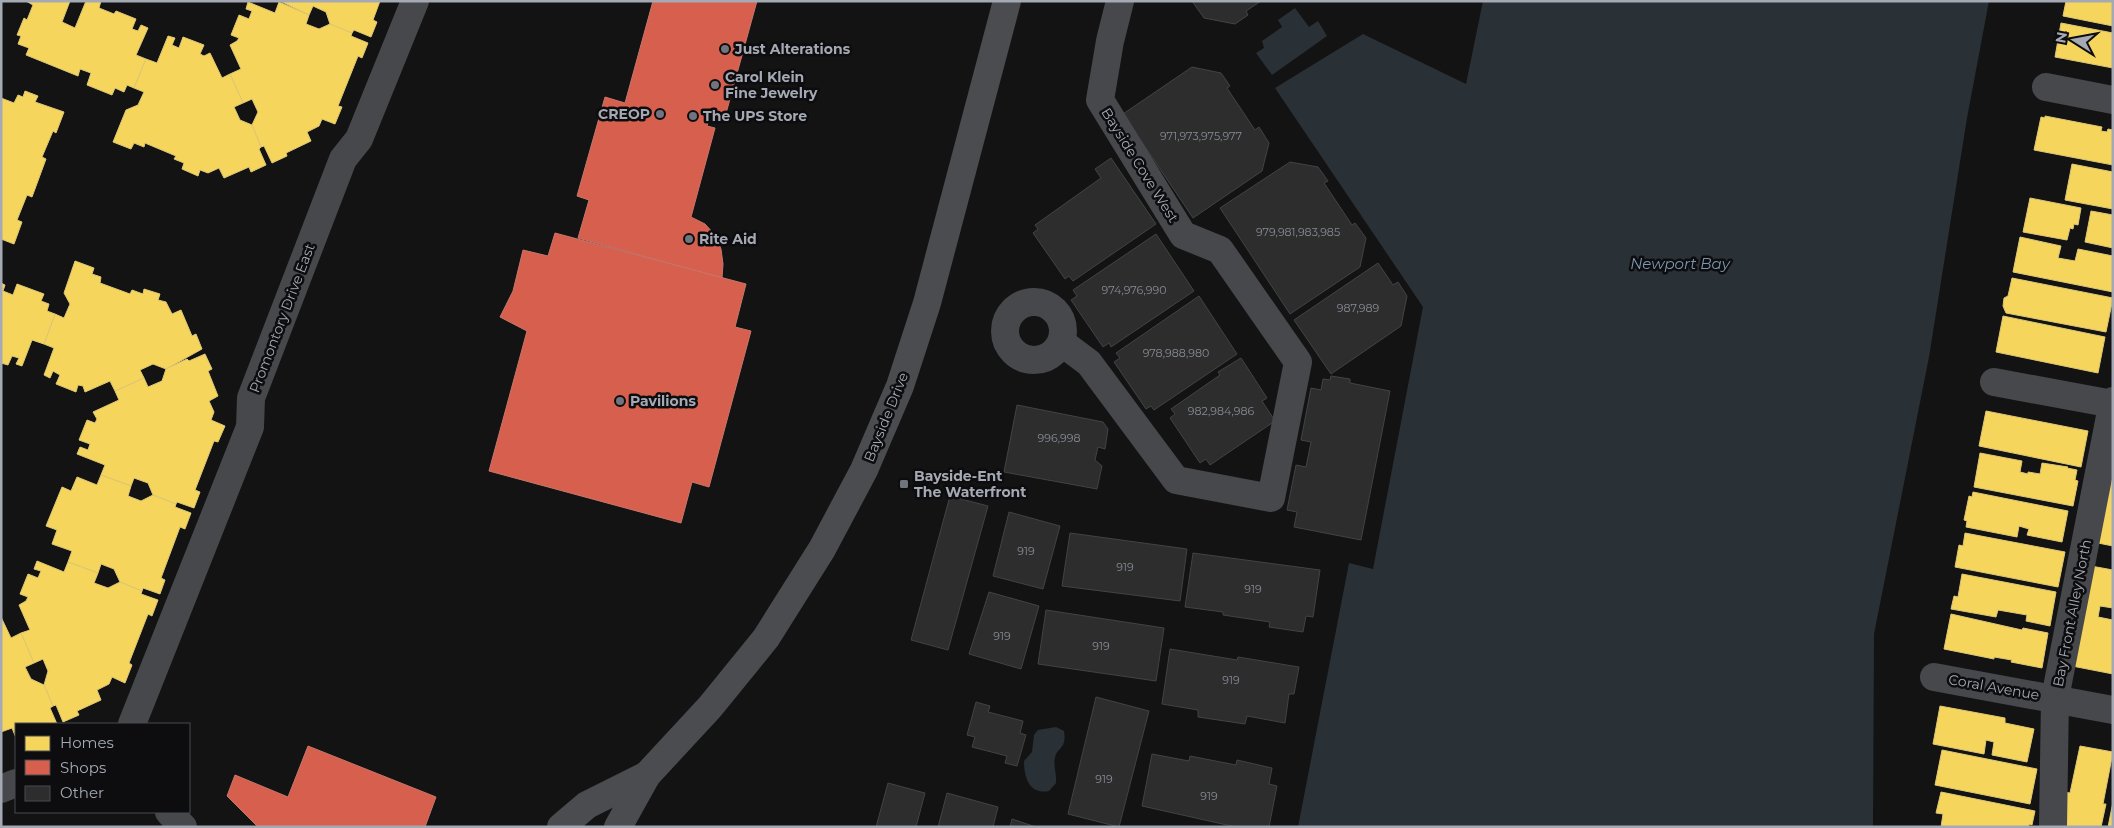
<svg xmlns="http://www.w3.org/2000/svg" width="2114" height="828" font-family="Montserrat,sans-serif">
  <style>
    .water { fill: #293036 }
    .homes { fill: #f6d55c; stroke: #ddc876 }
    .shops { fill: #d6604d; stroke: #c7766c }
    .building { fill: #2d2d2e; stroke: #424346 }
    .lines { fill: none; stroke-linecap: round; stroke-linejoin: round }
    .minor { stroke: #47484c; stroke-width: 28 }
    .secondary { stroke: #4b4c50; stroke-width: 28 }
    .poi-dot { fill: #71747c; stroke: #0d0d0f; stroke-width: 2 }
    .labels { text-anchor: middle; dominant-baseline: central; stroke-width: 5; stroke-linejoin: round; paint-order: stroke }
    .number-label { font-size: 11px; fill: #868a92 }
    .poi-label { font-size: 14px; font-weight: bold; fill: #a4a9b4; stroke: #0d0d0f; text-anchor: start }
    .street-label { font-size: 14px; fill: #a4a9b4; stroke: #0d0d0f }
    .water-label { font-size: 15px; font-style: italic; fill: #7b96af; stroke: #0d0d0f }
  </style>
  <rect width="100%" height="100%" fill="#131313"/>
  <!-- water -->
  <g class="water">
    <polygon points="1483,1 1989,1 1967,118 1929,357 1874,634 1873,827 1298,827 1349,563 1373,569 1423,307 1275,88 1363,34 1466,84"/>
    <polygon points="1295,8 1309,27 1318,21 1327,36 1272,75 1256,53 1264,48 1262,41 1282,27 1278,20"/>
    <path d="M1056,727L1064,731C1067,750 1057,747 1055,758C1053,765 1057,775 1056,783L1049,791C1029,795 1024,777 1024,761L1032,752L1034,735L1038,730Z"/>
  </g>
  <!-- homes -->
  <g class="homes">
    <polygon points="70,1 62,22 75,28 86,1 101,1 99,8 114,14 116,11 136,19 132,29 138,31 141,25 148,28 136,55 146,59 134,88 127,85 124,92 115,88 112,95 87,85 91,73 80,69 78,76 26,55 29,48 18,44 21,36 17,35 24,18 27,20 33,5 26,1"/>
    <polygon points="280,1 380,1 373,20 377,22 371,37 354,30 352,33 330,24 326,12 313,6 309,15"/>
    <polygon points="2066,1 2113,1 2113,26 2063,16"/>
    <polygon points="248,2 275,13 279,2 309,15 306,24 319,29 330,24 352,33 351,36 368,43 362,58 358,56 338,106 342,107 335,124 322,119 319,126 307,132 311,141 286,153 287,156 272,163 264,146 261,147 252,125 258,112 252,99 243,103 230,74 241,69 230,45 237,41 239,38 231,35 239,15 249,19 252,11 246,9"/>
    <polygon points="2061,23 2113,33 2113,68 2055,57"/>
    <polygon points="168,36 175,38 172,45 179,48 183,37 204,45 200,54 204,56 210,53 222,78 230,74 243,103 234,107 240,120 252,125 261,147 259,149 266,165 251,172 249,167 224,178 219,168 208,173 200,170 198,176 182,169 184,163 174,159 176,156 145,143 144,147 134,143 131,149 113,142 126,110 138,105 144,92 134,88 146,59 157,63"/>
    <polygon points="25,91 38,96 35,102 64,112 56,133 53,131 42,157 46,159 32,197 27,195 17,220 22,222 14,244 1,239 1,98 14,103 18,95 23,97"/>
    <polygon points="2045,116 2102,127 2101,131 2107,132 2108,129 2113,130 2113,165 2034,150 2041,117 2045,118"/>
    <polygon points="2072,164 2113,172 2113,209 2065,200"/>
    <polygon points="2030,198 2081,208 2078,225 2074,224 2073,229 2070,228 2067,240 2023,232"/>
    <polygon points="2091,211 2113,215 2113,248 2085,242"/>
    <polygon points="2020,237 2061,246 2058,258 2075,261 2078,249 2113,256 2113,292 2013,272"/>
    <polygon points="75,261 94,268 92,274 101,277 100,283 130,294 132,290 143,294 144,289 160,294 158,300 166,302 172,314 181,310 192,336 196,334 202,349 166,369 153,364 140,370 144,378 115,391 110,381 85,392 83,386 78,385 76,392 56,384 60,375 53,371 50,378 44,375 54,348 44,344 55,314 64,318 70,304 64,293"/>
    <polygon points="2012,278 2113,298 2106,332 2006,313 2003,306 2004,298 2008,296"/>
    <polygon points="1,283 5,285 3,291 13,295 17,284 44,294 41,301 49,304 47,311 55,314 44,344 32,340 22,366 16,364 19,358 12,356 8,365 1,363"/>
    <polygon points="2003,316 2105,337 2098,373 1996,352"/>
    <polygon points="205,354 212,369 208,371 218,396 209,401 214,412 211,420 225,426 218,442 214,441 195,490 200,492 194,508 177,502 176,504 153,495 148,483 134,478 131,486 101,475 105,465 77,454 80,447 88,450 90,444 79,440 87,420 95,423 97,419 93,412 119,400 115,391 144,378 148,387 162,381 166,369 187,359 189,361"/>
    <polygon points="1986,411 2088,431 2081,467 1979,446"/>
    <polygon points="1980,453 2022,461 2020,472 2028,474 2028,472 2040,474 2042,463 2068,467 2067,468 2077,470 2075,480 2078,481 2073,506 1974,487"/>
    <polygon points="2113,469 2113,546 2093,542"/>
    <polygon points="101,475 131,486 128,496 141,501 153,495 176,504 175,507 191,513 185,529 180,527 161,578 165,580 160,594 143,588 142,591 120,582 114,569 101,564 98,573 68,562 72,551 52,544 57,530 46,526 62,487 71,491 77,477 97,485"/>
    <polygon points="1973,492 2068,511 2062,542 2027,535 2029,529 2019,526 2017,537 1966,527 1967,521 1964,520 1969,496 1972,497"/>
    <polygon points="1965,533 2065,552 2058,587 1955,567 1959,545 1963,546"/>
    <polygon points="37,561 64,572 68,562 98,573 94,583 108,588 120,582 142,591 141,594 158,600 152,616 148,614 129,663 132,665 125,683 112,677 109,684 97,690 101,700 77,711 79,715 63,722 56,705 53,706 44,685 48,671 43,659 34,663 21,633 30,630 19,605 26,601 28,597 20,594 28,574 38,578 41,571 34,569"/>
    <polygon points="2091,566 2113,570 2113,608 2100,606 2098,617 2113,620 2113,674 2072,666"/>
    <polygon points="1962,574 2056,592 2050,626 2026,621 2027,615 1998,610 1996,617 1951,609 1954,596 1958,597"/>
    <polygon points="1951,614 2022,630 2023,628 2048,633 2042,668 2011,662 2012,660 1994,657 1994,659 1944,649"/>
    <polygon points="1,617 11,638 21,633 34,663 25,667 31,679 44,685 53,706 50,708 57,724 16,724 16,738 12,728 1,732"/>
    <polygon points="1940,706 2005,718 2005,723 2034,729 2027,762 1992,755 1994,742 1986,740 1984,754 1933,744"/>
    <polygon points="2080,746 2113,752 2103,804 2106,804 2101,827 2063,827 2064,792 2070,793"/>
    <polygon points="1942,750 2037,769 2030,804 1935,785"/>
    <polygon points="1941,792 2035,811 2032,825 2029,824 2029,827 1941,827 1943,814 1936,813"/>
    <polygon points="2113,802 2113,827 2108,827"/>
  </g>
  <!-- shops -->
  <g class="shops">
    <polygon points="653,1 757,1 725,117 711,113 707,126 715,128 691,217 705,224 715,235 721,249 723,264 722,278 578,238 589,200 577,196 605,97 625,103"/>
    <polygon points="555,233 746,284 735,327 751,331 709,487 692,482 681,523 489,471 527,331 500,317 513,291 523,250 548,256"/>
    <polygon points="308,746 436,797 425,827 258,827 227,796 235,775 288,797"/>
  </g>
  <!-- building -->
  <g class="building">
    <polygon points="1192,1 1261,1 1246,11 1248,15 1235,24 1204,18"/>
    <polygon points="1192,67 1221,73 1230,86 1227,88 1255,130 1259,127 1269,143 1262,171 1193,218 1123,114"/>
    <polygon points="1111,158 1156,224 1073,281 1069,276 1065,279 1033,233 1038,229 1035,225 1101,178 1095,169"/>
    <polygon points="1290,162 1318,167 1328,181 1324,183 1352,225 1355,223 1366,238 1360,267 1290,314 1220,208"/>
    <polygon points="1156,234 1194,291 1111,347 1109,343 1103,347 1071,300 1077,296 1073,290"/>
    <polygon points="1378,263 1393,285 1398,282 1407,296 1401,326 1331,374 1294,320"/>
    <polygon points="1199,296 1237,354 1154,410 1151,406 1146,409 1114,362 1120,358 1116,353"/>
    <polygon points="1241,358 1267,398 1262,401 1275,421 1210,465 1206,459 1200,463 1170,418 1175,414 1171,409 1220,375 1218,372"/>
    <polygon points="1331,376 1350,379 1350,383 1390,391 1361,540 1294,527 1297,512 1287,510 1296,465 1306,467 1311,442 1301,440 1311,388 1321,390 1323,379 1330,380"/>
    <polygon points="1017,405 1103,422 1108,429 1105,449 1098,447 1095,460 1102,466 1097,489 1004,472"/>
    <polygon points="950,496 988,506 948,650 911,640"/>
    <polygon points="1009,512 1060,526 1043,589 993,576"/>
    <polygon points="1070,533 1187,549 1180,601 1062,586"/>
    <polygon points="1193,553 1320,570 1313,617 1306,616 1303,632 1269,627 1270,622 1223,615 1223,612 1185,607"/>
    <polygon points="989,592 1039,606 1021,669 969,654"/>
    <polygon points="1046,610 1164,628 1156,681 1038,664"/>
    <polygon points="1170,649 1237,660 1238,657 1299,667 1294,694 1289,694 1285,723 1247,716 1245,724 1198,717 1198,710 1162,704"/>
    <polygon points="1096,697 1149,711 1119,827 1068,814"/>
    <polygon points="976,702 990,706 988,712 1023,721 1020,733 1026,735 1017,766 1005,763 1007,756 972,747 975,737 967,735"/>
    <polygon points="1152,754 1189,761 1190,756 1236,765 1237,760 1272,768 1269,784 1277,786 1269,827 1236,827 1142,806"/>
    <polygon points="888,783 925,793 916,827 876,827"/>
    <polygon points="947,793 998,807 993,827 938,827"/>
    <polygon points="1012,819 1036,827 1010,827"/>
  </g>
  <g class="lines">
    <!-- minor -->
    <g class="minor">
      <polyline points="2046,87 2113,100"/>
      <circle cx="1034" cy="331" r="29"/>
      <polyline points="1061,342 1089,363 1176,480 1271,498 1298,362 1220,250 1183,235 1100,100 1110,41 1120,1"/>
      <polyline points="1994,382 2113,404"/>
      <polyline points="1934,677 2113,710"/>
      <polyline points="132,724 250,427 251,398 343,159 359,139 415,1"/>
      <polyline points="1,789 16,783"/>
      <polyline points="169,812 183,827"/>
      <polyline points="2053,827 2055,698 2113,401"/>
    </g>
    <!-- secondary -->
    <g class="secondary">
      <polyline points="561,827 587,805 647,775"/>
      <polyline points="618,827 647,775 710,707 766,638 822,549 864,470 900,386 927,303 1007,1"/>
    </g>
  </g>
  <!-- markers -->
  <g class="poi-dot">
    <circle cx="725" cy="49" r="5"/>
    <circle cx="715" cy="85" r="5"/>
    <circle cx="660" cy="114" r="5"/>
    <circle cx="693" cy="116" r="5"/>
    <circle cx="689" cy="239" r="5"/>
    <circle cx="620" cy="401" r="5"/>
    <rect x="899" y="479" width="10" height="10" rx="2.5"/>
  </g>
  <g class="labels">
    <!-- number labels -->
    <g class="number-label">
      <text x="1201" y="136">971,973,975,977</text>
      <text x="1298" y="232">979,981,983,985</text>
      <text x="1134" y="290">974,976,990</text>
      <text x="1358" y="308">987,989</text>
      <text x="1176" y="353">978,988,980</text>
      <text x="1221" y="411">982,984,986</text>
      <text x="1059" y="438">996,998</text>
      <text x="1026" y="551">919</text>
      <text x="1125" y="567">919</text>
      <text x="1253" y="589">919</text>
      <text x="1002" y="636">919</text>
      <text x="1101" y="646">919</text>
      <text x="1231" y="680">919</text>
      <text x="1104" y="779">919</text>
      <text x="1209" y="796">919</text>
    </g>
    <!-- poi labels -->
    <g class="poi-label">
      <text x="735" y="49">Just Alterations</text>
      <text x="725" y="77">Carol Klein<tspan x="725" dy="16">Fine Jewelry</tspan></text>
      <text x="650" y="114" text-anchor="end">CREOP</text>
      <text x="703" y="116">The UPS Store</text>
      <text x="699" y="239">Rite Aid</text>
      <text x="630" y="401">Pavilions</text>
      <text x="914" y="476">Bayside-Ent<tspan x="914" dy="16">The Waterfront</tspan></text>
    </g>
    <!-- street labels -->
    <g class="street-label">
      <text transform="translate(1140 165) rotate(58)">Bayside Cove West</text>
      <text transform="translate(282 318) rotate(-69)">Promontory Drive East</text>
      <text transform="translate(886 417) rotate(-68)">Bayside Drive</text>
      <text transform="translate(2072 613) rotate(-79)">Bay Front Alley North</text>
      <text transform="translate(1994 687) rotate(10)">Coral Avenue</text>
    </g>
    <!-- water labels -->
    <g class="water-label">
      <text x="1680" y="263">Newport Bay</text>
    </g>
  </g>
  <!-- border -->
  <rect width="2114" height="828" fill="none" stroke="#a4a9b4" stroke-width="5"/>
  <!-- legend -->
  <rect x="15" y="723" width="175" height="90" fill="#0d0d0f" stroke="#494b51"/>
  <rect x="25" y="736" width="25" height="15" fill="#f6d55c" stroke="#494b51"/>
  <text x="60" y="748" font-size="15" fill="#a4a9b4">Homes</text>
  <rect x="25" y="760" width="25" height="15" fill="#d6604d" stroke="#494b51"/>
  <text x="60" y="773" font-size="15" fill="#a4a9b4">Shops</text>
  <rect x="25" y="786" width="25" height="15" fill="#2d2d2e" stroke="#494b51"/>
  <text x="60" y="798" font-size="15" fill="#a4a9b4">Other</text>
  <!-- north arrow -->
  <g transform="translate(2074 40) rotate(281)" stroke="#0d0d0f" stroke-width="4" paint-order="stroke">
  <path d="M0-4L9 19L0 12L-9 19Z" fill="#a4a9b4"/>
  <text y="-8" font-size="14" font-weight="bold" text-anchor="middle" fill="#a4a9b4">N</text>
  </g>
</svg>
